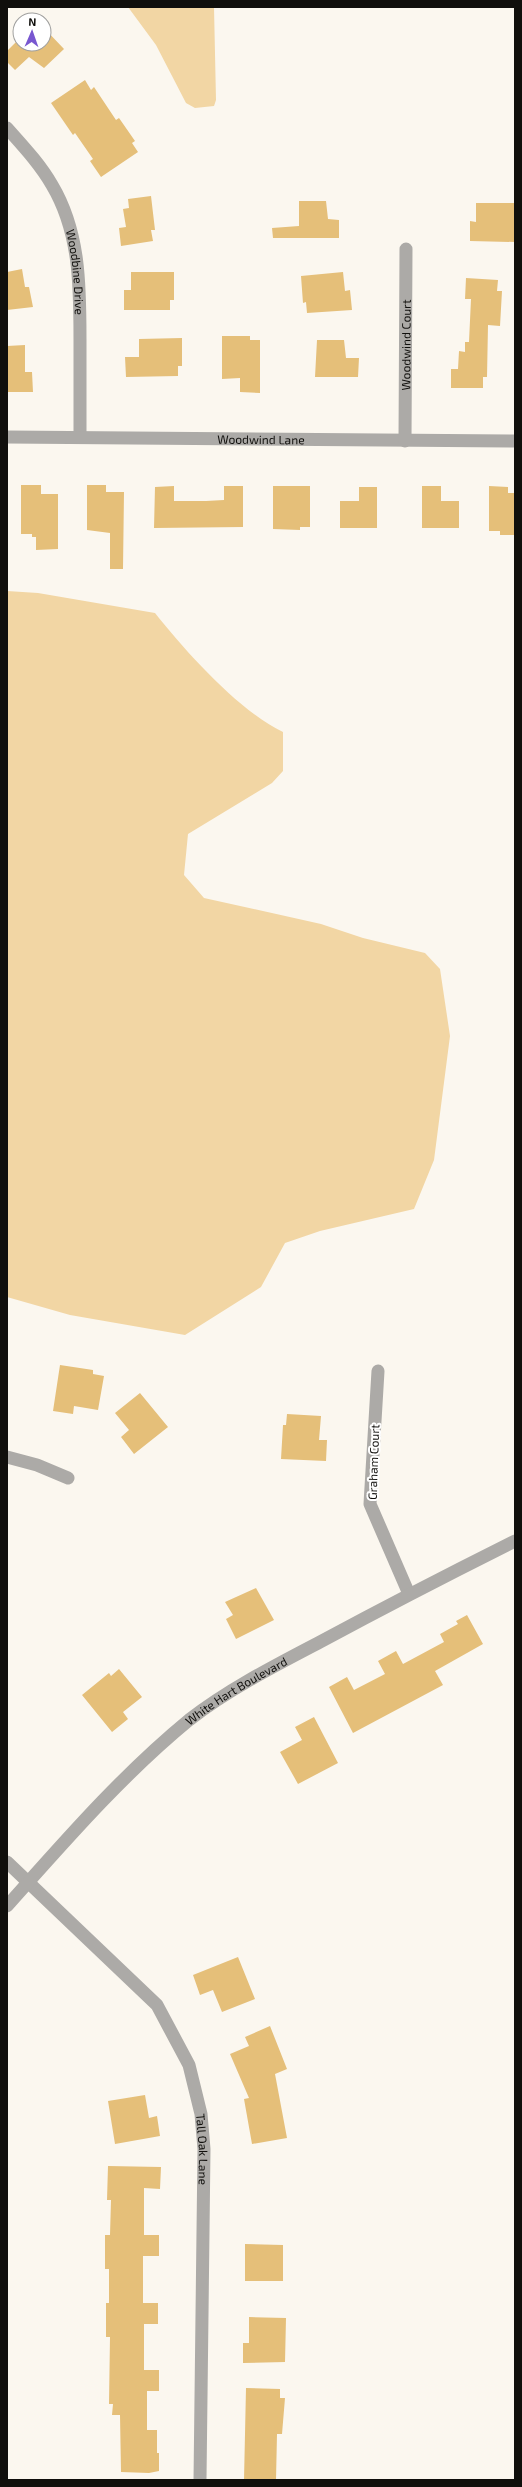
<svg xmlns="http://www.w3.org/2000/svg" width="522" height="2487" font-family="'Exo 2',sans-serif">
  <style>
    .green { fill: #f2d6a4 }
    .building { fill: #e5bf79 }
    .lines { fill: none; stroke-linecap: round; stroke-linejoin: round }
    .street { stroke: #acaaa7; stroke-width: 13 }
    .labels { text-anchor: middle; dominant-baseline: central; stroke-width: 4; stroke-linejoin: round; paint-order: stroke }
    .street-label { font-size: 12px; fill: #100f0c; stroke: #fff }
  </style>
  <rect width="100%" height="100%" fill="#fbf7ef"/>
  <!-- green -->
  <g class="green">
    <polygon points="128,7 214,7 216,100 214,106 195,108 186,103 156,45"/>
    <path d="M7,591L38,593L155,613C187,653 238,710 283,732V771L272,783L188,834L184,875L204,898L321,924L363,938L425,953L440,969L450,1036L434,1160L414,1209L320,1231L285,1243L261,1287L185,1335L70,1315L7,1297Z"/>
  </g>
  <!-- building -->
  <g class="building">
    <polygon points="44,28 64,49 44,68 29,57 15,70 7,62 7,51 20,38 20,44 44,44"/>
    <polygon points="85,80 91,90 94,87 116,120 119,118 135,141 132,143 138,152 101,177 90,161 93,159 75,133 73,135 51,103"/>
    <polygon points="151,196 155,230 151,230 153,241 121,246 119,228 126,227 123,209 129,208 128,199"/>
    <polygon points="299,201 326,201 328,219 339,220 339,238 273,238 272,228 299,226"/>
    <polygon points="476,203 515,203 515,242 470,241 470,221 476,222"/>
    <polygon points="22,269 25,287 29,287 33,307 7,310 7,272"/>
    <polygon points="131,272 174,272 174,300 170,300 170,310 124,310 124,290 131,290"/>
    <polygon points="343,272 345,291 350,290 352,310 307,313 306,302 303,303 301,276"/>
    <polygon points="466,278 498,280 497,291 502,291 500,326 488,325 487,377 483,377 483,388 451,388 451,369 458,369 459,351 465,352 465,342 469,342 471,299 465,299"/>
    <polygon points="222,336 250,336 250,340 260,340 260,393 240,392 240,378 222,379"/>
    <polygon points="182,338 182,366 178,366 178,376 126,377 125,357 139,357 139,339"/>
    <polygon points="317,340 344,340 346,358 359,358 358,377 315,377"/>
    <polygon points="25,345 25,372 32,372 33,392 7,392 7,346"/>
    <polygon points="21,485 41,485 41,494 58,494 58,549 36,550 36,537 32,537 32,534 21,534"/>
    <polygon points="87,485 106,485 106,492 124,492 123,569 110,569 110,533 87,530"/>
    <polygon points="174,486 174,501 206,501 224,500 224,486 243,486 243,527 154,528 155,487"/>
    <polygon points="273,486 310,486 310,527 300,527 300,530 273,529"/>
    <polygon points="422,486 441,486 441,501 459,501 459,528 422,528"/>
    <polygon points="489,486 508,487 508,493 515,493 515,535 500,535 500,531 489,531"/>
    <polygon points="359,487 377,487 377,528 340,528 340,501 359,501"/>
    <polygon points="60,1365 93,1370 93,1374 104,1376 98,1410 74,1406 73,1414 53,1411"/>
    <polygon points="140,1393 168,1427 134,1454 121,1437 129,1430 115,1413"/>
    <polygon points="287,1414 321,1416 319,1440 327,1440 326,1461 281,1459 283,1425 286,1425"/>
    <polygon points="256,1588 274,1620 236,1639 226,1619 233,1615 225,1602"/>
    <polygon points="467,1615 483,1644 435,1671 443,1685 353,1733 329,1687 347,1677 354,1690 385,1674 378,1661 396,1651 403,1664 444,1642 440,1634 458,1624 456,1621"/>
    <polygon points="119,1669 142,1697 123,1712 128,1719 112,1732 82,1695 109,1673 111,1676"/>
    <polygon points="314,1717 338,1763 298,1784 280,1752 302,1740 295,1727"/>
    <polygon points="238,1957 255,1999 222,2012 213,1990 200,1995 193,1975"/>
    <polygon points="270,2026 287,2069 275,2074 287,2138 252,2144 244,2099 249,2098 230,2054 249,2046 245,2037"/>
    <polygon points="145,2095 149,2118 157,2116 160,2136 115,2144 108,2101"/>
    <polygon points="108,2166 161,2167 160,2189 144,2188 144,2235 159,2235 159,2256 143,2256 143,2303 158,2303 158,2324 144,2324 144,2370 159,2370 159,2391 147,2391 147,2430 157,2430 157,2453 159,2453 159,2471 149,2473 121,2472 120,2415 112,2415 113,2404 109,2404 110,2337 106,2337 106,2303 109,2303 109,2269 105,2269 105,2235 110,2235 111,2200 107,2200"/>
    <polygon points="245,2244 283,2245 283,2281 245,2281"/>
    <polygon points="249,2317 286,2318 285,2362 243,2363 243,2343 249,2343"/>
    <polygon points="246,2388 280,2389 280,2398 285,2398 282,2434 277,2434 276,2480 244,2480"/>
  </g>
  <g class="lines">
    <!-- street -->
    <g class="street">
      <path id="s1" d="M7,128C23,146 40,164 52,185C80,232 80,286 80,339C80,371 80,404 80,436"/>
      <path id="s2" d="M7,437L515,441"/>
      <path id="s3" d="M405,441L406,249"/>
      <polyline points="378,1371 370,1504 409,1594"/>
      <polyline points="7,1457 37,1465 68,1478"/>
      <path id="s4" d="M7,1862L157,2005L189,2065L201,2114L204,2149L200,2480"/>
      <path id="s5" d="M7,1906C65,1841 122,1775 189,1720C229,1689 276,1665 320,1642C385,1607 449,1574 515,1541"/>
    </g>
  </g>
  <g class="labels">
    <!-- street labels -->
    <g class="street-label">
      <text stroke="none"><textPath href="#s1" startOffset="164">Woodbine Drive</textPath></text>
      <text stroke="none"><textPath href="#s3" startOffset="96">Woodwind Court</textPath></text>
      <text stroke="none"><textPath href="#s2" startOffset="254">Woodwind Lane</textPath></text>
      <text transform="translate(373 1462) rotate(-88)">Graham Court</text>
      <text stroke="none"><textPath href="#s5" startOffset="316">White Hart Boulevard</textPath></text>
      <text stroke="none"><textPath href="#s4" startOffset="361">Tall Oak Lane</textPath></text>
    </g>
  </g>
  <!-- border -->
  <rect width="522" height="2487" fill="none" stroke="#100f0c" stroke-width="16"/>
  <!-- north arrow -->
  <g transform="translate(32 32) rotate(2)"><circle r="19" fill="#ffffff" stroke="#9f9f9e"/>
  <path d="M0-3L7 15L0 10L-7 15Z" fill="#7857d0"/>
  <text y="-6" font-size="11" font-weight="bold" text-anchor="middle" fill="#100f0c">N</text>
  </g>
</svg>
